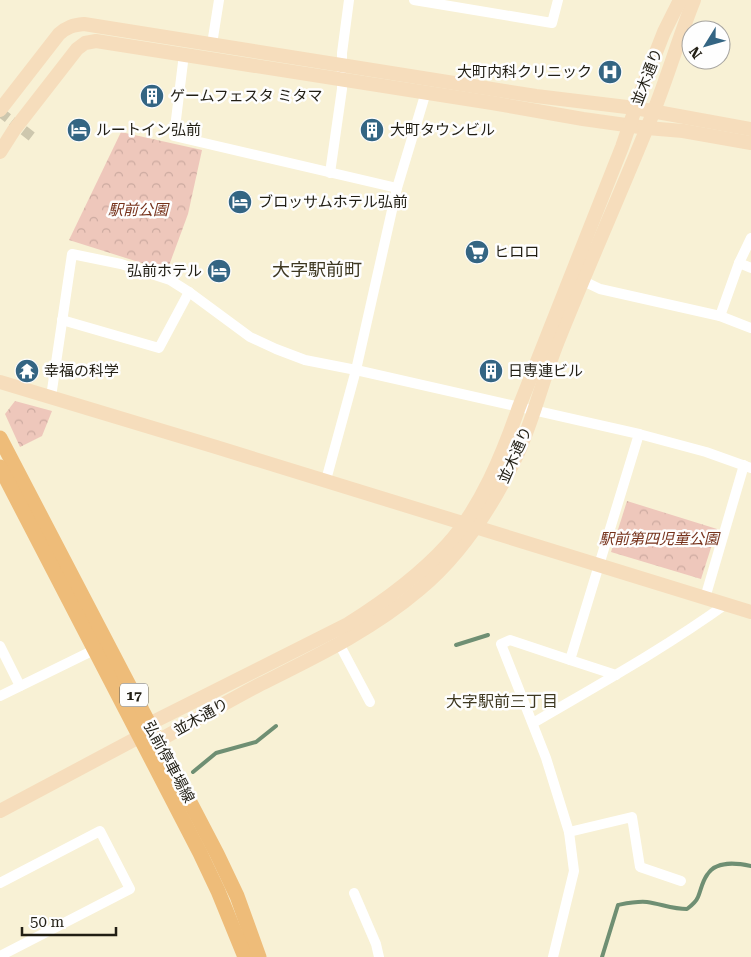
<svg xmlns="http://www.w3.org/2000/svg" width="751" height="957" font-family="'Roboto Serif','Noto Sans JP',serif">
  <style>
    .park { fill: url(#park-crowns) }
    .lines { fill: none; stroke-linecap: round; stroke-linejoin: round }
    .stream { stroke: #6f8f73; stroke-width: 4 }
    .street-tunnel { stroke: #cdc7ae; stroke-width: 10; stroke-dasharray: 10 5; stroke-linecap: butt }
    .street { stroke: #fff; stroke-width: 10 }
    .secondary { stroke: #f6ddbc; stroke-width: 14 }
    .primary { stroke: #eebc79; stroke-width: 15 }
    .labels { text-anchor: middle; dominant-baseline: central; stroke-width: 5; stroke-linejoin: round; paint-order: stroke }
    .shield { fill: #fefefe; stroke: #63615a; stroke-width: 1 }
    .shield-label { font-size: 14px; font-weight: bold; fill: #211e14 }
    .poi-label { font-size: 15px; fill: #211e14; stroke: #fefefe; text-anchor: start }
    .street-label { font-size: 15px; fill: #211e14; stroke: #fefefe }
    .park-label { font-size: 15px; font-style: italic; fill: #76321b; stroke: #fefefe }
    .neighbourhood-label { font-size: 16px; fill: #3e3821; stroke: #fefefe }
    .quarter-label { font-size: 18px; fill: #3e3821; stroke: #fefefe }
  </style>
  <defs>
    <pattern id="park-crowns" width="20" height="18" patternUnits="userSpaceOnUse" patternTransform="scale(1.25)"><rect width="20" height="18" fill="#eec7bb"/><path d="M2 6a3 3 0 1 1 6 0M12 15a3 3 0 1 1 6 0" fill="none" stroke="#ccaaa0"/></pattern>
  </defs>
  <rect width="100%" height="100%" fill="#f8f1d5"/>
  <!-- park -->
  <g class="park">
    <polygon points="121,132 202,150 188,214 167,271 69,240"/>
    <polygon points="15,401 52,411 42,436 20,447 5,414"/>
    <polygon points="627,501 717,529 701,579 611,552"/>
  </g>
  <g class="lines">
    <!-- stream -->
    <g class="stream">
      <polyline points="456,645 488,635"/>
      <polyline points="193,772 216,753 256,742 276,726"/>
      <path d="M602,957L618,905C628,903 637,901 647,902C661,904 673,909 687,909C691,906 696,902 698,897C701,890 702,882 707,875C716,860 737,863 751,866"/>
    </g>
    <!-- street-tunnel -->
    <polyline class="street-tunnel" points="0,112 35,139"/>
    <!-- street -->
    <g class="street">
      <polyline points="414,0 552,23 558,0"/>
      <polyline points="212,44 219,0"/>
      <polyline points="184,54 174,136 397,188"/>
      <polyline points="330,173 342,89 342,53 349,0"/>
      <polyline points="739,263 751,268"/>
      <polyline points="577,278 600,289 720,316 751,328"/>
      <polyline points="720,316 739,263 751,238"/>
      <polyline points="62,320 159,348 189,292"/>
      <polyline points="51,397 72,254 121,264 170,280 189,292 250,337 276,349 305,360 356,370 639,434 570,660 510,640 501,644 546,758 569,832 574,871 553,957"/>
      <polyline points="639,434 706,452 751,468"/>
      <polyline points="326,480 356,370 397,188 426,92"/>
      <polyline points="705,598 744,465"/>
      <polyline points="336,638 370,702"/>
      <polyline points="0,646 20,686"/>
      <polyline points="570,660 616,675"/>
      <polyline points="0,696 94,650"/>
      <path d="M533,723C598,685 665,648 726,604"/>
      <polyline points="569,832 632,817 640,867 681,881"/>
      <polyline points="0,883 100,831 130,889 0,956"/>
      <polyline points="354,893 376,944 379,957"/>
    </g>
    <!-- secondary -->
    <g class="secondary">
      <path d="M0,110L59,34C67,27 73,25 84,24L536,96L635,108L751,129"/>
      <polyline points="0,152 14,130 77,49 85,43 96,41 492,103 583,119 647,128 683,131 751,143"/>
      <polyline points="0,382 216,447 751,612"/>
      <path d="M148,739L158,741C192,722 225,703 259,685C315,657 372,630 420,589C463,553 494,504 518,453C535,415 544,374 560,336C590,261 623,188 653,113C668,76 679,37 694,0"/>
      <path d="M0,811L139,737L149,724L348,624C383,602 418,577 447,545C481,508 503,453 519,407L622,147L644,83L664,32L680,0"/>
    </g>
    <!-- primary -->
    <g class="primary">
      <polyline points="0,438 217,854 237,896 259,957"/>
      <polyline points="0,467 200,853 218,891 245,957"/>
    </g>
  </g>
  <!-- icons -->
  <defs>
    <g id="hospital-disc" transform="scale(1.25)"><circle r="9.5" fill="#346583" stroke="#fefefe"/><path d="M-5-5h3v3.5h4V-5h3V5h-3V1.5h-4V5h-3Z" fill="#fff"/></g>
    <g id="building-disc" transform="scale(1.25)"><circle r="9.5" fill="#346583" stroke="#fefefe"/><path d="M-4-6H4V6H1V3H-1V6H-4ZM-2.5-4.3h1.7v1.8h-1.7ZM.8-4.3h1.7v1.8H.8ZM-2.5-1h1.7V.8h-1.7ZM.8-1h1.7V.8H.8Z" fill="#fff"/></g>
    <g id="hotel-disc" transform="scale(1.25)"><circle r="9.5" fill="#346583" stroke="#fefefe"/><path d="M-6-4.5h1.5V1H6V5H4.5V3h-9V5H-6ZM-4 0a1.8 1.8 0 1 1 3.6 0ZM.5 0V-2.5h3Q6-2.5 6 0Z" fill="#fff"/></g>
    <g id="supermarket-disc" transform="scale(1.25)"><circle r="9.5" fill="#346583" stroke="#fefefe"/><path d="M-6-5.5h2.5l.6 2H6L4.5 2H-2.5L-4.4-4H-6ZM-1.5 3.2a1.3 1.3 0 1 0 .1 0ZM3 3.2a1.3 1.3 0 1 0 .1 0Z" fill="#fff"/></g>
    <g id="temple-disc" transform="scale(1.25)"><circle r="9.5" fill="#346583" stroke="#fefefe"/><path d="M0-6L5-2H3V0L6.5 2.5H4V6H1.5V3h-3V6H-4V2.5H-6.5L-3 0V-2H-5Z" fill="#fff"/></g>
  </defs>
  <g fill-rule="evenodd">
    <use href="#hospital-disc" x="610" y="72"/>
    <use href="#building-disc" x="152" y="96"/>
    <use href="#hotel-disc" x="79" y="130"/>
    <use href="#building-disc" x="372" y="130"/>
    <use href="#hotel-disc" x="240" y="202"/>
    <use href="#supermarket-disc" x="477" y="252"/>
    <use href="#hotel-disc" x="219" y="271"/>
    <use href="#temple-disc" x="27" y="371"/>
    <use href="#building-disc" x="491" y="371"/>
  </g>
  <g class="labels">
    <!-- shield labels -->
    <rect class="shield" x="120" y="683.5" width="28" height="23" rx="4"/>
    <g class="shield-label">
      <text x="134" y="695">17</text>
    </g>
    <!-- poi labels -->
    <g class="poi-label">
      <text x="592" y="72" text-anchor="end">大町内科クリニック</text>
      <text x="170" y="96">ゲームフェスタ ミタマ</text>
      <text x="96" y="130">ルートイン弘前</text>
      <text x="390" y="130">大町タウンビル</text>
      <text x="258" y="202">ブロッサムホテル弘前</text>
      <text x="494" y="252">ヒロロ</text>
      <text x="202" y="271" text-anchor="end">弘前ホテル</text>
      <text x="44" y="371">幸福の科学</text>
      <text x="508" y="371">日専連ビル</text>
    </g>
    <!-- street labels -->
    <g class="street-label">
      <text transform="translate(647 77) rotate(-69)">並木通り</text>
      <text transform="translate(515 455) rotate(-66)">並木通り</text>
      <text transform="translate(201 717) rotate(-29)">並木通り</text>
      <text transform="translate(169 762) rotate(62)">弘前停車場線</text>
    </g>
    <!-- park labels -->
    <g class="park-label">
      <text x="138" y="210">駅前公園</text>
      <text x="659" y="539">駅前第四児童公園</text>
    </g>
    <!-- neighbourhood labels -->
    <g class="neighbourhood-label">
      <text x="502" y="701">大字駅前三丁目</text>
    </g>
    <!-- quarter labels -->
    <g class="quarter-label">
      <text x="317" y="269">大字駅前町</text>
    </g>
  </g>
  <!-- north arrow -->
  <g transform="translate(706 45) rotate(233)"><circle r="24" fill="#fefefe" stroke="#a6a4a0"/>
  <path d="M0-4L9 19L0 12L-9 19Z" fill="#346583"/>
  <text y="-8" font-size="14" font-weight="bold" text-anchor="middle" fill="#211e14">N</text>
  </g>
  <!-- scale -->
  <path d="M22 927v8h94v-8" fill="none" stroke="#211e14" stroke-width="2.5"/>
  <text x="30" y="927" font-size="15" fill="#211e14" stroke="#fefefe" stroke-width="4" paint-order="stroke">50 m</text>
</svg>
